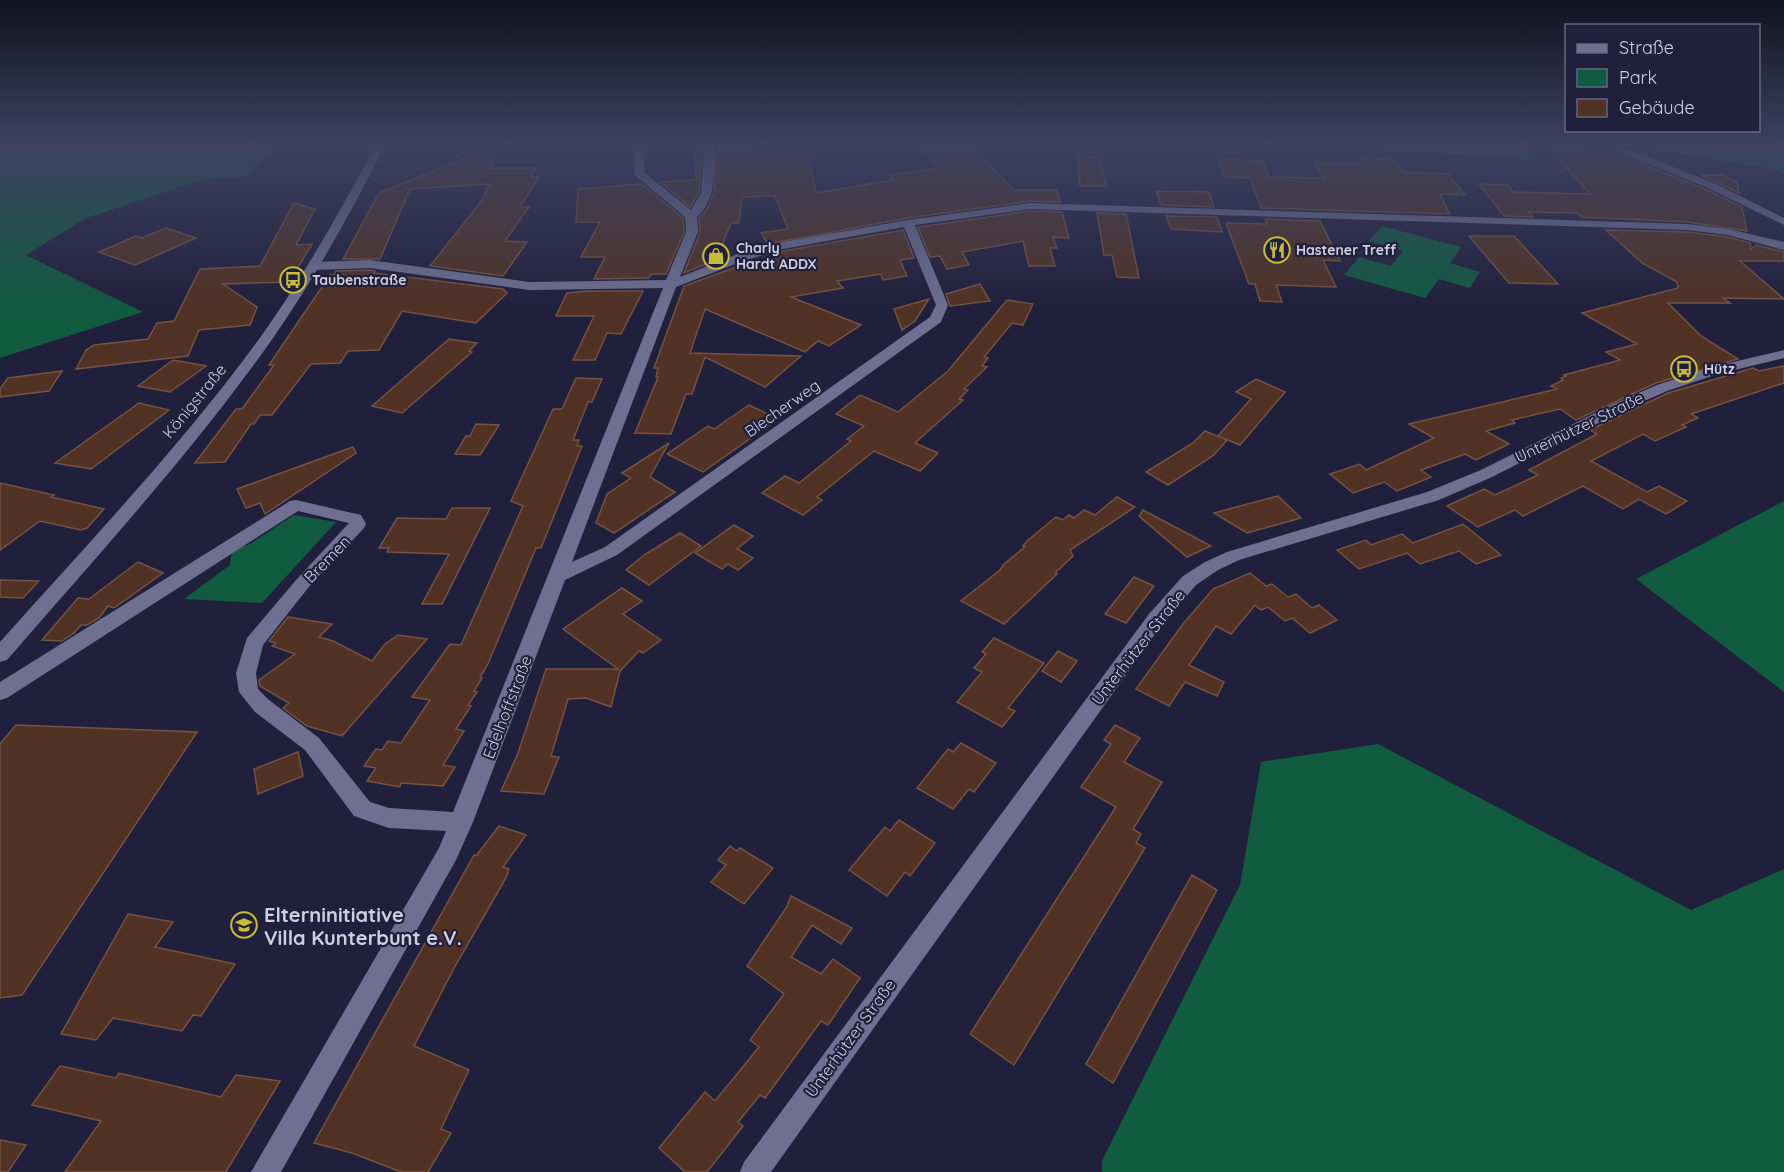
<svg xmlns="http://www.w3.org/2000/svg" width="1784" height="1172" font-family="Quicksand,sans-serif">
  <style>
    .green { fill: #115b41 }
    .building { fill: #513224; stroke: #755243; stroke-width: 1.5 }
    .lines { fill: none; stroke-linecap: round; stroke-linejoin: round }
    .street { fill: #6f7091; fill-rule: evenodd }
    .secondary { fill: #6f7091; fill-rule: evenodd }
    .labels { text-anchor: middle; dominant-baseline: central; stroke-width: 4.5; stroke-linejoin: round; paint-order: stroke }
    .far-poi-label { font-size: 14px; font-weight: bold; fill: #cfcfe2; stroke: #21203c; text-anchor: start }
    .street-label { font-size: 16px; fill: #cfcfe2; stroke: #21203c }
    .near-poi-label { font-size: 20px; font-weight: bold; fill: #cfcfe2; stroke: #21203c; text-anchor: start }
  </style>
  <rect width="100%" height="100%" fill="#21203c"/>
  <!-- green -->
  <g class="green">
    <polygon points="0,144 245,144 274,147 247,176 204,179 86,218 26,255 143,312 0,358"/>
    <polygon points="1303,144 1521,144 1540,160"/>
    <polygon points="1624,144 1784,144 1784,173 1763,167"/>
    <polygon points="1382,226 1461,247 1450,263 1480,272 1470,288 1439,279 1425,298 1344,275 1359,257 1391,266 1403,251 1369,241"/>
    <polygon points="1784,501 1784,692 1636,579"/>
    <polygon points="294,515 336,522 262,603 184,599 230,565 232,551 250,544"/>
    <polygon points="1378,744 1691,910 1784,869 1784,1172 1102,1172 1102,1161 1240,885 1261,762"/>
  </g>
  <!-- building -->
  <g class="building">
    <polygon points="917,144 969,144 1014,190 1057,190 1060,202 1030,201 908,218 768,244 761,233 788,229 775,196 742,197 739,223 731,223 716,260 684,273 700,233 699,218 706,211 714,193 717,149 751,149 752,155 808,154 816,193 893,180 890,175 939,168"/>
    <polygon points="1545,144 1574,144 1589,155 1619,155 1705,189 1742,207 1747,231 1687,222 1581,217 1577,213 1528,212 1533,217 1504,216 1479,184 1508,185 1513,192 1590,194"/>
    <polygon points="695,149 702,149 699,192 690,207 660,182 696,180"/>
    <polygon points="495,153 490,168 536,168 531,177 539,177 520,207 529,207 505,241 527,242 503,276 430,266 487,194 484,194 491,184 410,189 380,259 343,259 379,193 472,155"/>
    <polygon points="1078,156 1100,157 1106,186 1080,186"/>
    <polygon points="1360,158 1393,159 1403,172 1448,174 1465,195 1440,194 1450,214 1261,208 1250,178 1224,177 1218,159 1263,161 1269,177 1324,178 1314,162 1363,162"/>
    <polygon points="1701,175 1723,175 1737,182 1739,193"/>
    <polygon points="642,184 683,218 684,232 666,274 651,274 649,278 594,279 605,257 581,257 600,222 576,222 578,189"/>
    <polygon points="1156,191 1209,192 1214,207 1161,205"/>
    <polygon points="294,203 315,209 296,245 312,244 289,282 223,284 257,307 250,325 199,330 188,356 76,369 86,350 94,345 148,339 157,323 174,321 200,269 260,266"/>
    <polygon points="1030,211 1062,212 1069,238 1053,237 1057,248 1050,248 1055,266 1029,266 1023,241 962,252 969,265 947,269 940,256 930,257 918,227"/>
    <polygon points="1097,213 1126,214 1139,278 1117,277 1112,255 1104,255"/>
    <polygon points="1166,216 1217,217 1222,232 1171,229"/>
    <polygon points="1265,219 1320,221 1340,261 1323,260 1336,287 1276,285 1282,302 1260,301 1255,284 1249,284 1226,223 1267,224"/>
    <polygon points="166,228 196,238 135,265 99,252 136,236 142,238"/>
    <polygon points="903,230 914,258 900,260 907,276 883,280 881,274 837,281 843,288 791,297 861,325 829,346 818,341 805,352 705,309 690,353 801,356 765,387 705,357 692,394 686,394 671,434 635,433 658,377 656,377 658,368 654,368 684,286 742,265 777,258 774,254 784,251"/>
    <polygon points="1606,230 1687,232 1728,237 1750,243 1751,249 1756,245 1784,252 1784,261 1740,261 1784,299 1723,298 1730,303 1668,303 1701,336 1738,359 1656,383 1576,420 1560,409 1512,420 1515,423 1486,431 1509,444 1476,460 1465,454 1421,470 1431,477 1397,491 1384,482 1353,493 1330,474 1360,464 1366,470 1434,438 1409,424 1557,389 1551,386 1563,380 1561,378 1566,376 1564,375 1620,360 1606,352 1637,344 1582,313 1678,288 1677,282 1642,263"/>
    <polygon points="1469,236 1514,236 1558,284 1509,283"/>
    <polygon points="370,270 375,271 374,273 503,289 507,293 476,323 402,311 379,350 348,351 340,363 311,364 272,415 260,415 254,424 251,424 225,462 195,463 236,409 242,409 274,365 269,365 330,275 334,275 336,271"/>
    <polygon points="980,284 990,301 950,306 946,294"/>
    <polygon points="587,291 643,291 621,334 607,333 595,360 573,360 594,316 556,316 567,293"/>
    <polygon points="929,299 915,321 902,330 894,309"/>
    <polygon points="1007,300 1033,304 1023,325 1012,323 984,357 988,358 982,366 987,367 964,389 968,390 959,399 963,400 915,443 938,453 920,471 874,451 817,497 822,500 803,515 762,493 785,476 799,483 851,441 847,439 864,426 836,414 860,395 898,412 948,371"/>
    <polygon points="449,339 477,343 469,351 472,352 402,413 372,406"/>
    <polygon points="173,360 206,366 170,392 138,386"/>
    <polygon points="1784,366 1784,383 1691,414 1698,418 1682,425 1686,427 1655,441 1643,434 1591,461 1647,492 1659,486 1687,501 1666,514 1639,499 1623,509 1583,486 1523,516 1515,510 1478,527 1447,506 1484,489 1495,495 1538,475 1529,470 1597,434 1590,430 1668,393 1753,368 1759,371"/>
    <polygon points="62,371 49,391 0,397 0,389 8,378"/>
    <polygon points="576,378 602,379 592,402 588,402 573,440 579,440 577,446 582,446 541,548 536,548 488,664 480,677 482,678 474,691 477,692 468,705 471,706 456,729 464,731 443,765 455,767 443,786 401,783 400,787 367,781 376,768 364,766 376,749 382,750 388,741 401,743 430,700 412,697 450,644 461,645 523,506 511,501 553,409 562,409"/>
    <polygon points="1256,379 1285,392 1240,445 1218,436 1251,399 1236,392"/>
    <polygon points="139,403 169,410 91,469 55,463"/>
    <polygon points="749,405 778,419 703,472 667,454 708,426 714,429"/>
    <polygon points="476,424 499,425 480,455 455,454 466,436 470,436"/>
    <polygon points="1205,431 1227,440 1214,455 1168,485 1146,472 1193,443"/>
    <polygon points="669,443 650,477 675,492 614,533 596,523 607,494 631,478 622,473"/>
    <polygon points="353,447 356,453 265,514 260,503 246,508 237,489"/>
    <polygon points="0,483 54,495 51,497 104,509 87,528 81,530 40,521 0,550"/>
    <polygon points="1278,496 1301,518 1247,533 1214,513"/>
    <polygon points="1117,497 1135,507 1070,550 1073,556 1055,573 1057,574 1004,624 961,601 1000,570 1004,564 1025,547 1023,546 1027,541 1056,517 1063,520 1069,515 1074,518 1084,510 1095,515"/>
    <polygon points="452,508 490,508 442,604 422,604 449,554 387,552 389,548 379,548 397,518 446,519"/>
    <polygon points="1143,510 1211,546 1187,557 1139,516"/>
    <polygon points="1463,524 1501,555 1476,564 1459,551 1420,564 1407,553 1359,569 1337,550 1366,540 1371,545 1402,534 1413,543"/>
    <polygon points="734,525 753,536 737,549 753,558 738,570 728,564 722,569 695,553"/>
    <polygon points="680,533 701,546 649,585 626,570 644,555"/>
    <polygon points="138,562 163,573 114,608 108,606 99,618 87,625 81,625 74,633 62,641 42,640 78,598 89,599"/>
    <polygon points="1250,573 1266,586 1272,584 1288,597 1296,594 1312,608 1319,605 1337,620 1310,633 1292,618 1285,621 1268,607 1261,610 1255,605 1231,634 1216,626 1189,665 1224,682 1217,696 1185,682 1169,706 1136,689 1183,624 1213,589"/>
    <polygon points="1134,577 1154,586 1126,623 1105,614"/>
    <polygon points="0,580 39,581 23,598 0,597"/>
    <polygon points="622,588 642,601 623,614 661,640 643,653 639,651 620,671 611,707 586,698 568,699 551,756 559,757 544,794 501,791 518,753 546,669 618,669 563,629"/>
    <polygon points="288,617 332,624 319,637 333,641 372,661 385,644 398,635 427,639 342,736 307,726 283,708 289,703 260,686 259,680 295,654 272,646 276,643 269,641"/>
    <polygon points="994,638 1044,663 1008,708 1015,711 1002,727 957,702 982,672 974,668 986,654 982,652"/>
    <polygon points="1058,651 1077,661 1061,682 1042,671"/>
    <polygon points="16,725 197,732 22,995 0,998 0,744"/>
    <polygon points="1115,725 1140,738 1124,762 1162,782 1133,829 1141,834 1136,843 1145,848 1014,1065 970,1034 1116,807 1081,787 1111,744 1104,740"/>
    <polygon points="961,743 996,763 974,792 969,789 953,809 917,788 948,749 953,752"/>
    <polygon points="298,752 303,776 258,794 254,769"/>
    <polygon points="899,820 935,843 910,876 905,872 887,896 849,870 885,827 890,831"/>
    <polygon points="499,826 526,835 503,867 509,869 506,878 454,968 414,1046 469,1070 441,1129 451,1133 428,1172 401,1172 352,1153 314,1143 474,855 476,856"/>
    <polygon points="730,846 737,851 740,848 773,868 744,904 711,882 726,865 718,860"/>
    <polygon points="1192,875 1217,890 1113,1083 1086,1064"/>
    <polygon points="791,896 852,928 841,944 812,925 791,957 821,974 833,959 860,978 828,1025 821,1021 765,1098 760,1095 738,1122 743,1126 707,1172 685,1172 659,1148 705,1092 715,1101 759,1047 750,1040 784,994 747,966 786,908"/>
    <polygon points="128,914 173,922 155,947 235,964 201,1016 193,1015 182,1031 113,1018 96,1040 61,1034"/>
    <polygon points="60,1066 116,1078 119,1073 221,1097 236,1075 280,1081 226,1172 65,1172 101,1121 32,1105"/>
    <polygon points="0,1140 26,1145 8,1172 0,1172"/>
  </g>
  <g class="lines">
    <!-- street -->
    <g class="street">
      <path d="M634,144H644V172L691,210L701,193L705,144H715C713,170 718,198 697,217L698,232L680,277L735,255L782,242L908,220L1030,203L1687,224L1728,229L1784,242V250L1728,235L1687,230L1030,209L915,225L948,305L941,322L617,555L565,580L473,822L456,860L281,1172H251L439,848L446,831L389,828L354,816L305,750L255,712L239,692L236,673L247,638L296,580L349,523L298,511L7,698L0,700V682L290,501L296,500L361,515L366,524L364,528L308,588L263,645L256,673L258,689L269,700L319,738L370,802L389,808L453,812L663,288L529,290L370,268L314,270L308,266L314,262L370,260L529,282L666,280L686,232L685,217L635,175ZM904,227L936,305L930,317L605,547L572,562L676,287L743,261L783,249Z"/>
      <polygon points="1620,146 1714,183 1784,218 1784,225 1706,187 1616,151 1615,149"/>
      <polygon points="1784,350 1784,358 1718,374 1667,391 1624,410 1492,477 1439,500 1239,560 1218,570 1196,585 1163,623 771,1172 740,1172 744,1162 1149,614 1183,576 1205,562 1227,552 1427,492 1481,470 1613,404 1657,385 1708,368"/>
    </g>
    <!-- secondary -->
    <path class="secondary" d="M376,144H386C351,212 315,278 271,341C191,454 97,556 7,660L0,662V642C89,542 183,444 262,335C305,274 341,210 376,144Z"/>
  </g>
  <!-- sky -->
  <linearGradient id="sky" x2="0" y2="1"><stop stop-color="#121221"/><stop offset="0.47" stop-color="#3d4261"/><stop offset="1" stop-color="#3d4261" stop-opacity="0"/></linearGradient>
  <rect width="1784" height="308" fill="url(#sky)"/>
  <!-- icons -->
  <defs>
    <g id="restaurant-ring" transform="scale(1.35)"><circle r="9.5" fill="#21203c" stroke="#c7bb3c" stroke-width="1.5"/><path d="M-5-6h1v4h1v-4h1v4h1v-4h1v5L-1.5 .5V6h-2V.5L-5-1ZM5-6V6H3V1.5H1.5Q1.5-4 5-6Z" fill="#c7bb3c"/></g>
    <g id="shop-ring" transform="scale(1.35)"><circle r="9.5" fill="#21203c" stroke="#c7bb3c" stroke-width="1.5"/><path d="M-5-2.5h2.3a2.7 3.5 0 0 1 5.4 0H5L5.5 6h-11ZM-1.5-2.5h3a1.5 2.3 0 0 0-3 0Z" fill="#c7bb3c"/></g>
    <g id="bus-ring" transform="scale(1.35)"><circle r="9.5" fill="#21203c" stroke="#c7bb3c" stroke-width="1.5"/><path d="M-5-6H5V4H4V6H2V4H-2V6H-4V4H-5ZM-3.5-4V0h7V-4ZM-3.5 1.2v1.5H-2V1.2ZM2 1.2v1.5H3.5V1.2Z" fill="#c7bb3c"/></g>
    <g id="school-ring" transform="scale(1.35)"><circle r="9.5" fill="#21203c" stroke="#c7bb3c" stroke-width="1.5"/><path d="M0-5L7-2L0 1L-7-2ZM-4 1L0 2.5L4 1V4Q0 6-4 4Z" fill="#c7bb3c"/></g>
  </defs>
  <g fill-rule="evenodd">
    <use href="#restaurant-ring" x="1277" y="250"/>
    <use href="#shop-ring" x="716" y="256"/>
    <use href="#bus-ring" x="293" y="280"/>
    <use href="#bus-ring" x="1684" y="369"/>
    <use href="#school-ring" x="244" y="925"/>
  </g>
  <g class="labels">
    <!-- far-poi labels -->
    <g class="far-poi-label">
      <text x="736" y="248">Charly<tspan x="736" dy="16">Hardt ADDX</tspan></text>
      <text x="1296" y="250">Hastener Treff</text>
      <text x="312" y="280">Taubenstraße</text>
      <text x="1704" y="369">Hütz</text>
    </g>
    <!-- street labels -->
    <g class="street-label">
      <text transform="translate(194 401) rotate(-51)">Königstraße</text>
      <text transform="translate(782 408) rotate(-35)">Blecherweg</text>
      <text transform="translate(1579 427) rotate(-26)">Unterhützer Straße</text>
      <text transform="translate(327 559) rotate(-46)">Bremen</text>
      <text transform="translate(1138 647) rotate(-52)">Unterhützer Straße</text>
      <text transform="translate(507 707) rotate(-69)">Edelhoffstraße</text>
      <text transform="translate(850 1038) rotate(-54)">Unterhützer Straße</text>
    </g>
    <!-- near-poi labels -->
    <g class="near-poi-label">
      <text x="264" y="914">Elterninitiative<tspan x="264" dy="23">Villa Kunterbunt e.V.</tspan></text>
    </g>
  </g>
  <!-- legend -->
  <rect x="1565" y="24" width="195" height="108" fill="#21203c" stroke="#67667e" stroke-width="1.5"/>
  <rect x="1577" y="44" width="30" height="9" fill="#6f7091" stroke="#67667e" stroke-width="1.5"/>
  <text x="1619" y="54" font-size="18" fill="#cfcfe2">Straße</text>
  <rect x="1577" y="69" width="30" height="18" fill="#115b41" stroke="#67667e" stroke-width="1.5"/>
  <text x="1619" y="84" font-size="18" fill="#cfcfe2">Park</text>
  <rect x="1577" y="99" width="30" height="18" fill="#513224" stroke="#67667e" stroke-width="1.5"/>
  <text x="1619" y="114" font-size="18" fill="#cfcfe2">Gebäude</text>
</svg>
